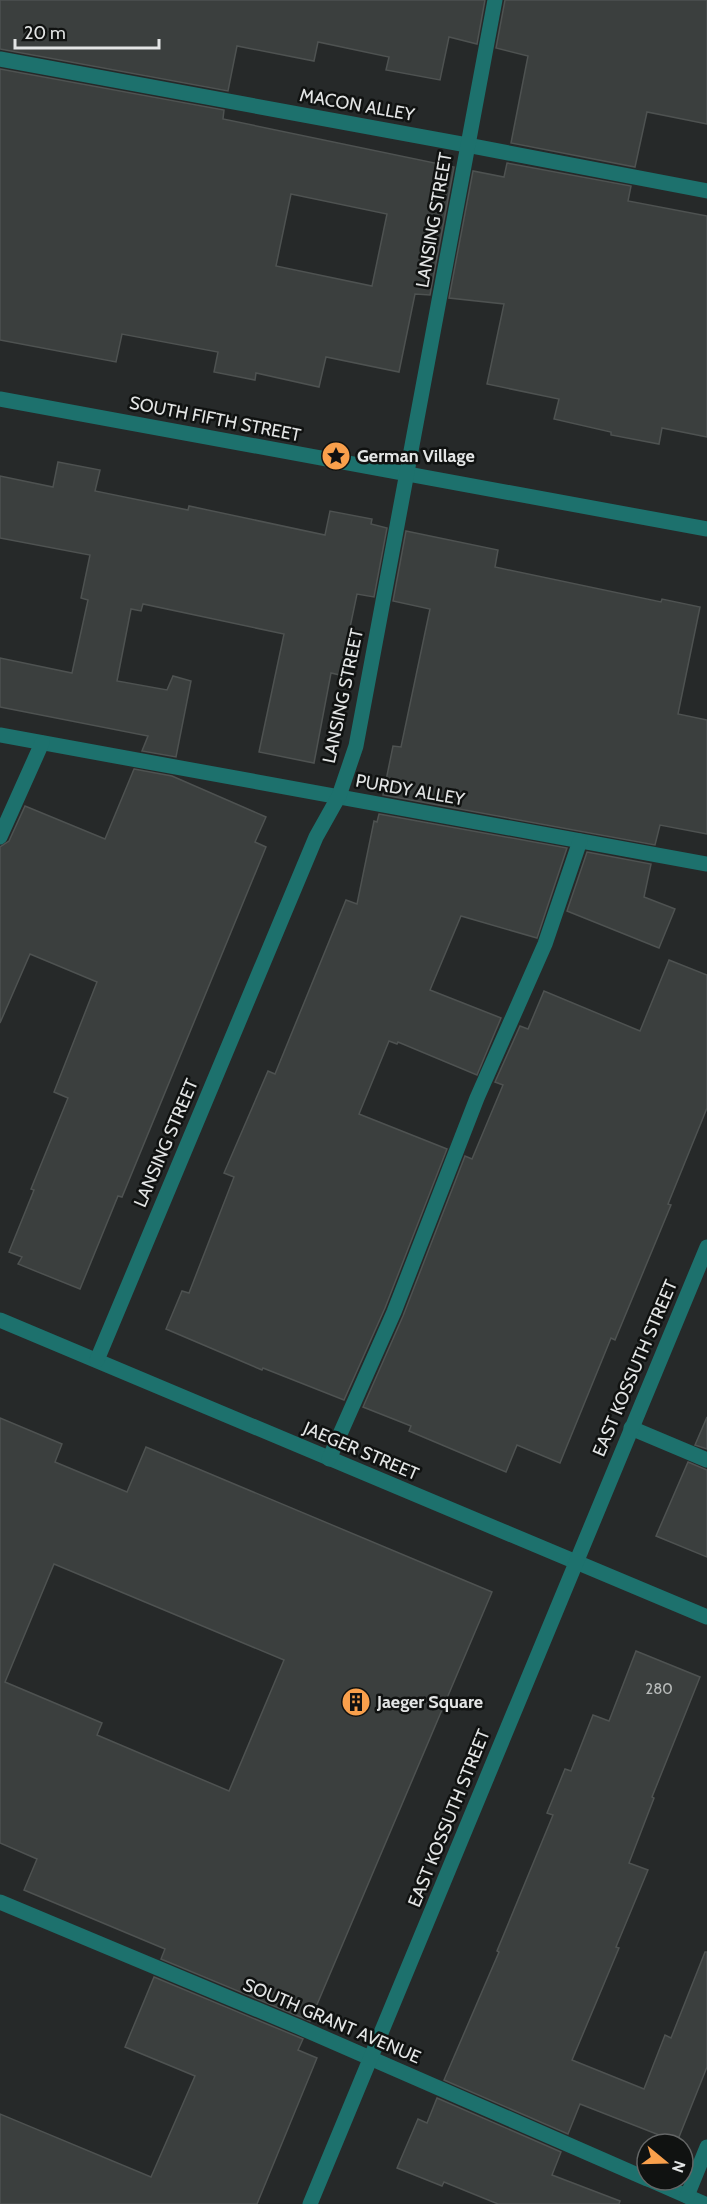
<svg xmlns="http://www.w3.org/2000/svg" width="707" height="2204" font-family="Cabin,sans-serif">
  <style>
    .building { fill: #3b3f3e; stroke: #4e5251; stroke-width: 1.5; fill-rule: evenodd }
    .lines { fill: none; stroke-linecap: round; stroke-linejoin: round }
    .minor { stroke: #1d716d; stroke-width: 15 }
    .labels { text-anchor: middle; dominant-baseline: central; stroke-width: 5; stroke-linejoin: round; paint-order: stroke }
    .number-label { font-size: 15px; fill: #b9bcbb }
    .street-label { font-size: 18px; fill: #e3e5e5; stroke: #101211 }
    .poi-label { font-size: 18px; font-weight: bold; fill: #e3e5e5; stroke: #101211; text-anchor: start }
  </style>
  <rect width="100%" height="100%" fill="#262929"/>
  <!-- building -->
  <g class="building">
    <polygon points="0,0 485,0 477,44 449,37 440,80 386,70 389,57 318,42 314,61 237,46 228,91 0,49"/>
    <polygon points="505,0 707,0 707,124 647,112 635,167 511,143 528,56 496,48"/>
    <path d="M0,69L224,110L223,119L454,167L430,295L415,294L399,372L326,357L319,387L256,373L255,380L214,372L218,352L122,334L116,362L0,340ZM291,194L387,214L372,286L276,266Z"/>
    <polygon points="507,163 631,186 628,201 707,216 707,437 662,428 659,444 611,435 611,432 554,419 559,399 487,384 504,304 449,298 473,171 504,177"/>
    <polygon points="58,462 100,470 95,491 188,510 189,506 325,535 330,511 372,519 371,524 387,528 374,597 357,594 340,675 331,673 314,763 259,752 284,634 143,604 141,611 131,609 117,681 167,690 173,676 191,681 176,757 142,751 148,736 0,707 0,658 72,673 88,600 81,598 90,555 0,538 0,476 53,487"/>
    <polygon points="406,531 498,550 495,567 661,602 662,599 700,607 678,714 707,720 707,834 660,825 655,845 383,795 393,746 401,747 430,609 393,601"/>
    <polygon points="134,769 172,776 266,817 255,842 266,847 122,1197 118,1196 80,1289 18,1264 22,1257 9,1252 34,1190 31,1189 68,1098 54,1092 97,982 30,954 0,1023 0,847 9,841 25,806 105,839"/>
    <polygon points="379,814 567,848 537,938 461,916 430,990 501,1018 477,1075 398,1042 397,1044 389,1041 359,1114 447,1149 385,1308 344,1400 263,1368 262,1370 166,1329 182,1291 189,1293 234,1177 224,1173 268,1071 275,1074 346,900 357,904 374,821 377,822"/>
    <polygon points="587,852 651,864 644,897 675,909 659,948 567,911"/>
    <polygon points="669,960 707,975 707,1108 668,1204 671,1205 615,1340 611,1338 560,1463 517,1445 506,1472 409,1431 411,1426 363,1407 403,1316 465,1156 472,1159 503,1085 495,1082 520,1026 528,1029 544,991 640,1031"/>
    <polygon points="707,1417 707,1449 695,1445"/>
    <path d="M0,1418L62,1444L55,1462L127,1492L146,1447L492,1592L310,2021L161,1959L165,1949L24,1890L37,1859L0,1843ZM54,1564L284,1660L229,1791L97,1735L102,1723L5,1682Z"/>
    <polygon points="688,1462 707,1470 707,1557 656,1536"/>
    <polygon points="636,1651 700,1677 652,1797 654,1798 629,1863 648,1870 616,1947 619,1948 572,2060 644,2089 665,2035 671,2038 705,1952 707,1952 707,2067 677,2142 580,2104 568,2134 444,2080 499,1952 497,1951 553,1815 547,1813 565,1769 571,1771 593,1715 609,1721"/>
    <polygon points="154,1977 303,2039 298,2050 317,2058 257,2204 0,2204 0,2114 151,2177 195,2076 125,2047"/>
    <polygon points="437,2098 561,2152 552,2175 620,2201 619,2204 498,2204 444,2182 442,2186 397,2168 418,2119 427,2123"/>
  </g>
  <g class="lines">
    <!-- minor -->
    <g class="minor">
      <polyline points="0,59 467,145 707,191"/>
      <polyline points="0,399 707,529"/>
      <polyline points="0,735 707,864"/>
      <polyline points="0,837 42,743"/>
      <polyline points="0,1320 707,1617"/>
      <polyline points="97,1360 316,837 339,796 356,746 495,0"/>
      <polyline points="631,1428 707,1460"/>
      <polyline points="329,1459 394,1312 477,1098 545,944 580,841"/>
      <polyline points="0,1902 299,2027 647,2179"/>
      <polyline points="650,2180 705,2204"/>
      <polyline points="687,2196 707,2147"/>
      <polyline points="310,2204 707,1247"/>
    </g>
  </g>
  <!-- icons -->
  <defs>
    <g id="sight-disc" transform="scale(1.5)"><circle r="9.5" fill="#f9a04c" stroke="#101211"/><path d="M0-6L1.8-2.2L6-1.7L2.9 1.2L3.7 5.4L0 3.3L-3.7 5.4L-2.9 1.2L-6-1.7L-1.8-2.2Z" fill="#111"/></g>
    <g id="building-disc" transform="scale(1.5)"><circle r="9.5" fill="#f9a04c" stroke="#101211"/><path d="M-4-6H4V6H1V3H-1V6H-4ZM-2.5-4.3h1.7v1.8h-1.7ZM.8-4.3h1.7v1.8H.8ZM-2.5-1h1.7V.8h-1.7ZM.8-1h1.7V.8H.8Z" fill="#111"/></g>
  </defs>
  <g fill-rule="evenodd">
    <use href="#sight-disc" x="336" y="456"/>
    <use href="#building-disc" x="356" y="1702"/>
  </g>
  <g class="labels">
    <!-- number labels -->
    <g class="number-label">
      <text x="659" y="1689">280</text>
    </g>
    <!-- street labels -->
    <g class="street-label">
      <text transform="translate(357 105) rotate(10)">MACON ALLEY</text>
      <text transform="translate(434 220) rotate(-80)">LANSING STREET</text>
      <text transform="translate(215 419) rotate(11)">SOUTH FIFTH STREET</text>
      <text transform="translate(343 696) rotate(-78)">LANSING STREET</text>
      <text transform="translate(410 790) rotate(10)">PURDY ALLEY</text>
      <text transform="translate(166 1143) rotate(-67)">LANSING STREET</text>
      <text transform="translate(635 1368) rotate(-67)">EAST KOSSUTH STREET</text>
      <text transform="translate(361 1451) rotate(23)">JAEGER STREET</text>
      <text transform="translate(449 1818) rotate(-68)">EAST KOSSUTH STREET</text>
      <text transform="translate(332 2021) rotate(23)">SOUTH GRANT AVENUE</text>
    </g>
    <!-- poi labels -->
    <g class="poi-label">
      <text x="357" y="456">German Village</text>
      <text x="377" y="1702">Jaeger Square</text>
    </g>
  </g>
  <!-- north arrow -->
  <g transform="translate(665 2162) rotate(109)"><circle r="28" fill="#101211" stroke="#646666" stroke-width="1.5"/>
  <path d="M0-4.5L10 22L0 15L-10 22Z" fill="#f9a04c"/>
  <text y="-9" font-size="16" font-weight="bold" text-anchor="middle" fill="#e3e5e5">N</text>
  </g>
  <!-- scale -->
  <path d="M15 39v9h144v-9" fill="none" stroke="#e3e5e5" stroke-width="3"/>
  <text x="24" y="39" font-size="18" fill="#e3e5e5" stroke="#101211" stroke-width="4.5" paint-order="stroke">20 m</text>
</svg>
